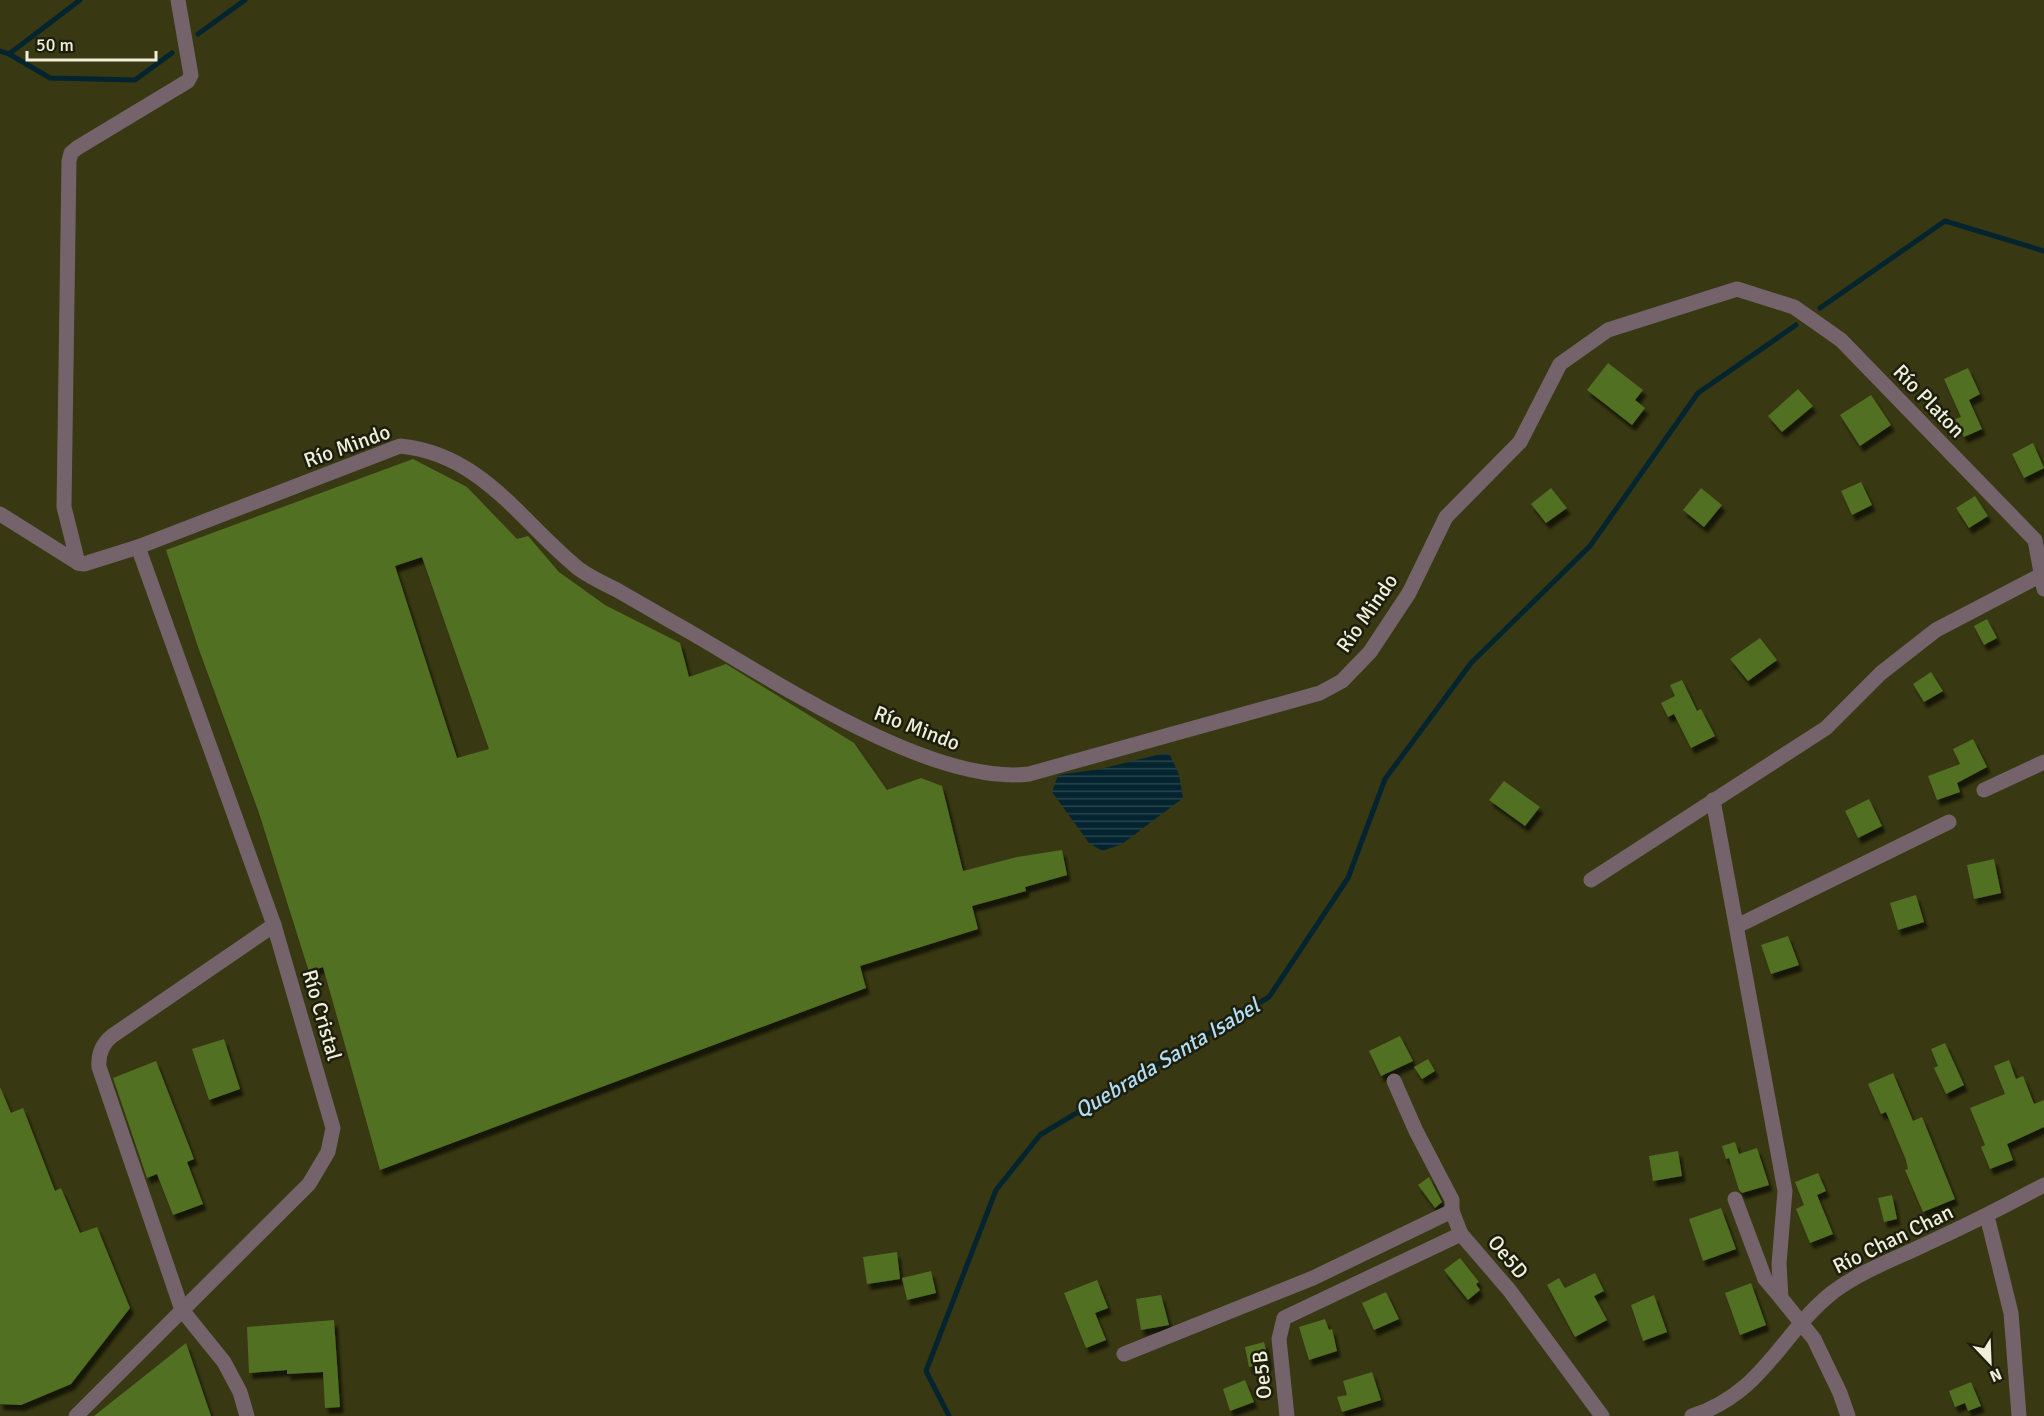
<svg xmlns="http://www.w3.org/2000/svg" width="2044" height="1416" font-family="Signika,sans-serif">
  <style>
    .water { fill: url(#water-rules) }
    .lines { fill: none; stroke-linecap: round; stroke-linejoin: round }
    .stream { stroke: #042430; stroke-width: 5 }
    .building { fill: #516f24; fill-rule: evenodd; filter: url(#shadow) }
    .minor { stroke: #74636b; stroke-width: 15 }
    .labels { text-anchor: middle; dominant-baseline: central; stroke-width: 5; stroke-linejoin: round; paint-order: stroke }
    .street-label { font-size: 21px; fill: #efefda; stroke: #1e1e0e }
    .water-label { font-size: 22px; font-style: italic; fill: #b0ddf2; stroke: #1e1e0e }
  </style>
  <defs>
    <pattern id="water-rules" width="6" height="5" patternUnits="userSpaceOnUse" patternTransform="scale(1.5)"><rect width="6" height="5" fill="#042430"/><path d="M0 2.5h6" fill="none" stroke="#29444d"/></pattern>
    <filter id="shadow"><feDropShadow dx="3.5" dy="6" stdDeviation="1.5" flood-color="#0009"/></filter>
  </defs>
  <rect width="100%" height="100%" fill="#383812"/>
  <!-- water -->
  <polygon class="water" points="1165,753 1170,755 1179,775 1183,798 1122,844 1102,851 1089,843 1052,792 1058,775 1100,769"/>
  <g class="lines">
    <!-- stream -->
    <g class="stream">
      <polyline points="198,34 245,0"/>
      <polyline points="0,51 9,54 80,0"/>
      <polyline points="9,54 50,78 135,80 172,53"/>
      <polyline points="1820,308 1945,221 2044,251"/>
      <polyline points="949,1416 926,1371 996,1190 1040,1135 1269,997 1348,878 1385,779 1471,663 1590,546 1698,393 1796,325"/>
    </g>
  </g>
  <!-- building -->
  <g class="building">
    <polygon points="1608,363 1643,390 1635,400 1645,408 1632,425 1587,390"/>
    <polygon points="1968,368 1980,394 1969,400 1982,429 1964,437 1955,419 1961,417 1944,379"/>
    <polygon points="1798,389 1813,406 1782,432 1768,416"/>
    <polygon points="1871,395 1891,425 1860,446 1840,415"/>
    <polygon points="2033,443 2044,468 2024,478 2012,454"/>
    <path d="M413,459L467,487L517,539L528,536L559,572L605,605L680,643L689,677L726,664L854,743L887,790L921,778L942,786L963,871L1017,857L1062,850L1067,875L1025,887L1026,891L972,906L978,929L860,966L866,988L380,1170L323,967L309,972L259,813L198,647L166,550ZM422,557L489,749L457,758L395,566Z"/>
    <polygon points="1861,482 1872,505 1852,515 1841,491"/>
    <polygon points="1551,488 1567,508 1546,523 1531,504"/>
    <polygon points="1701,488 1722,505 1704,527 1683,510"/>
    <polygon points="1975,496 1988,516 1969,528 1956,508"/>
    <polygon points="1987,619 1997,638 1984,645 1974,626"/>
    <polygon points="1760,638 1777,660 1748,681 1730,659"/>
    <polygon points="1931,672 1943,691 1924,702 1913,684"/>
    <polygon points="1682,680 1697,711 1701,709 1715,736 1691,748 1674,714 1668,717 1661,703 1675,696 1670,685"/>
    <polygon points="1973,739 1987,767 1957,783 1960,792 1937,800 1928,776 1960,764 1953,749"/>
    <polygon points="1504,781 1540,807 1525,826 1489,800"/>
    <polygon points="1869,799 1882,826 1858,838 1845,811"/>
    <polygon points="1994,859 2001,893 1974,899 1967,865"/>
    <polygon points="1916,895 1924,922 1898,930 1890,903"/>
    <polygon points="1788,936 1799,965 1771,974 1761,945"/>
    <polygon points="1400,1036 1413,1061 1381,1076 1369,1051"/>
    <polygon points="224,1039 240,1089 209,1100 192,1049"/>
    <polygon points="1945,1043 1964,1085 1946,1094 1934,1068 1938,1066 1931,1049"/>
    <polygon points="1428,1059 1435,1071 1422,1079 1414,1067"/>
    <polygon points="2009,1060 2016,1079 2023,1076 2034,1104 2044,1100 2044,1127 2007,1144 2013,1160 1990,1169 1981,1147 1985,1145 1970,1108 2005,1094 1994,1066"/>
    <polygon points="156,1061 194,1159 187,1162 203,1204 173,1215 157,1174 147,1178 113,1078"/>
    <polygon points="1893,1073 1913,1121 1922,1117 1955,1199 1923,1212 1905,1170 1908,1169 1906,1160 1886,1112 1881,1114 1868,1084"/>
    <polygon points="0,1087 11,1113 23,1108 55,1191 61,1188 80,1233 97,1227 130,1308 71,1384 21,1405 0,1404"/>
    <polygon points="1735,1142 1739,1154 1757,1148 1769,1185 1742,1193 1739,1190 1729,1158 1726,1159 1722,1146"/>
    <polygon points="1678,1151 1682,1176 1653,1181 1649,1156"/>
    <polygon points="1818,1173 1826,1191 1817,1195 1833,1234 1810,1243 1796,1209 1804,1205 1795,1182"/>
    <polygon points="1429,1177 1442,1202 1435,1208 1418,1185"/>
    <polygon points="1892,1195 1897,1219 1884,1222 1878,1198"/>
    <polygon points="1721,1208 1736,1249 1703,1261 1689,1219"/>
    <polygon points="897,1252 900,1279 867,1284 863,1257"/>
    <polygon points="1460,1258 1479,1282 1476,1284 1480,1290 1468,1300 1444,1270"/>
    <polygon points="931,1271 936,1293 907,1300 902,1278"/>
    <polygon points="1595,1273 1604,1291 1594,1296 1607,1320 1575,1337 1547,1285 1559,1278 1565,1288"/>
    <polygon points="1097,1280 1108,1308 1095,1313 1106,1340 1086,1348 1064,1293"/>
    <polygon points="1751,1283 1766,1325 1740,1335 1725,1293"/>
    <polygon points="1386,1292 1399,1319 1374,1330 1362,1303"/>
    <polygon points="1161,1295 1169,1325 1141,1330 1136,1299"/>
    <polygon points="1654,1295 1667,1332 1643,1341 1631,1305"/>
    <polygon points="1325,1319 1329,1330 1332,1329 1337,1351 1309,1360 1299,1327"/>
    <polygon points="334,1320 340,1407 325,1408 323,1372 287,1374 287,1370 249,1373 247,1327"/>
    <polygon points="1264,1342 1269,1363 1249,1367 1245,1347"/>
    <polygon points="186,1343 211,1416 94,1416"/>
    <polygon points="1372,1372 1381,1400 1342,1412 1337,1397 1347,1395 1343,1381"/>
    <polygon points="1245,1380 1254,1402 1230,1411 1223,1389"/>
    <polygon points="1971,1382 1981,1406 1968,1411 1965,1403 1955,1407 1949,1391"/>
  </g>
  <g class="lines">
    <!-- minor -->
    <g class="minor">
      <path d="M0,514L78,563L84,564L138,547L400,446C482,454 520,521 579,569C590,577 603,583 615,589C640,603 665,618 690,632C773,680 932,786 1029,774L1320,693L1342,681L1370,652L1409,593L1446,517L1520,442L1560,364L1608,330L1737,289L1794,307L1841,340L2035,540L2044,589"/>
      <polyline points="78,563 64,507 69,161 71,153 77,148 188,81 191,75 178,0"/>
      <polyline points="1984,790 2044,762"/>
      <polyline points="1713,800 1785,1191 1779,1264 1781,1298 1814,1339 1840,1393 1848,1416"/>
      <polyline points="1591,880 1826,728 1881,673 1936,630 2041,575"/>
      <polyline points="1737,926 1949,822"/>
      <polyline points="1394,1081 1416,1131 1452,1200 1452,1211 1461,1234"/>
      <polyline points="1735,1199 1765,1279 1781,1298"/>
      <polyline points="1987,1216 2011,1313 2019,1416"/>
      <polyline points="1124,1354 1313,1278 1452,1211"/>
      <polyline points="76,1416 309,1184 328,1152 333,1128 274,925 138,547"/>
      <path d="M247,1416L240,1392L224,1362L182,1310L99,1067C98,1054 102,1044 112,1036L274,925"/>
      <polyline points="1287,1416 1279,1339 1284,1318 1461,1234 1510,1291 1602,1416"/>
      <path d="M1692,1416C1764,1393 1780,1334 1833,1292C1861,1271 1895,1259 1926,1244C1966,1226 2005,1206 2044,1185"/>
    </g>
  </g>
  <g class="labels">
    <!-- street labels -->
    <g class="street-label">
      <text transform="translate(1929 401) rotate(46)">Río Platon</text>
      <text transform="translate(347 446) rotate(-20)">Río Mindo</text>
      <text transform="translate(1367 613) rotate(-55)">Río Mindo</text>
      <text transform="translate(917 728) rotate(21)">Río Mindo</text>
      <text transform="translate(322 1015) rotate(74)">Río Cristal</text>
      <text transform="translate(1893 1239) rotate(-26)">Río Chan Chan</text>
      <text transform="translate(1508 1257) rotate(50)">Oe5D</text>
      <text transform="translate(1262 1375) rotate(-96)">Oe5B</text>
    </g>
    <!-- water labels -->
    <g class="water-label">
      <text transform="translate(1167 1058) rotate(-31)">Quebrada Santa Isabel</text>
    </g>
  </g>
  <!-- north arrow -->
  <g transform="translate(1990 1362) rotate(157)" stroke="#1e1e0e" stroke-width="4.5" paint-order="stroke">
  <path d="M0-4.5L10 22L0 15L-10 22Z" fill="#efefda"/>
  <text y="-9" font-size="16" font-weight="bold" text-anchor="middle" fill="#efefda">N</text>
  </g>
  <!-- scale -->
  <path d="M27 51v9h129v-9" fill="none" stroke="#efefda" stroke-width="3"/>
  <text x="36" y="51" font-size="18" fill="#efefda" stroke="#1e1e0e" stroke-width="4.5" paint-order="stroke">50 m</text>
</svg>
